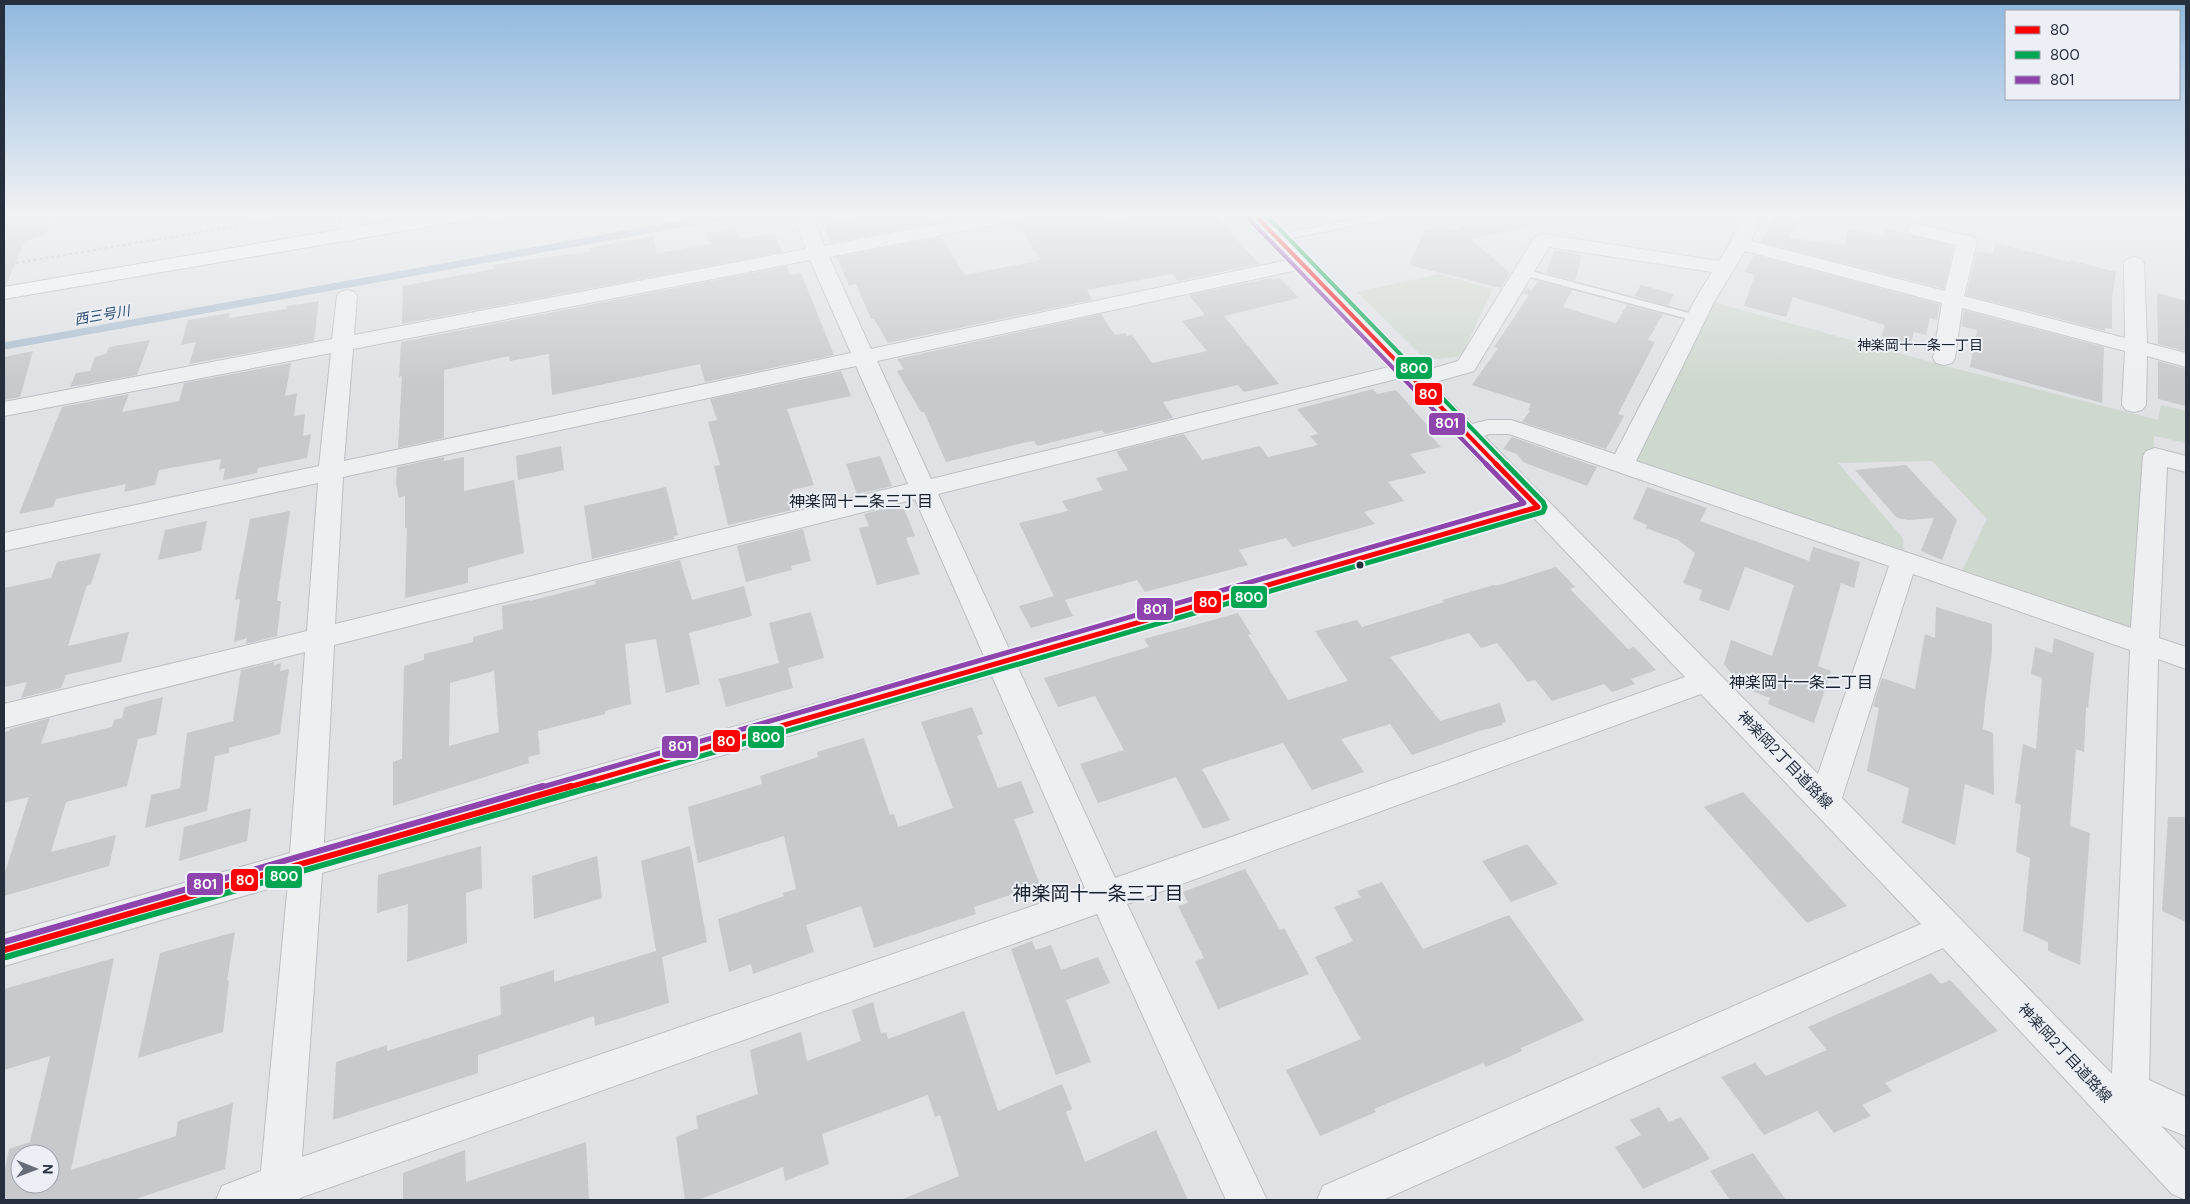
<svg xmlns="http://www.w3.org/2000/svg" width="2190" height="1204" font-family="'DM Sans','Noto Sans JP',sans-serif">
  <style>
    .green { fill: #cfd8cf }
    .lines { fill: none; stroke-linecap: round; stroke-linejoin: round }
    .stream { stroke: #abbed1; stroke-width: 7 }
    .building { fill: #c7c9cc; fill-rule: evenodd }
    .lane-casing { stroke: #bdbfc2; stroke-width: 3 }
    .street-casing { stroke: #bdbfc2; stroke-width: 2 }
    .highway-casing { stroke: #b1b4b9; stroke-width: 2 }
    .path { stroke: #bebfc4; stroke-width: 2.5; stroke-dasharray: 3 3; stroke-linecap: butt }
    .lane { fill: #eeeff1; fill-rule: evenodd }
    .street { fill: #eeeff1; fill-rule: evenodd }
    .highway { fill: #f3f4f5; fill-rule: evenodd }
    .bus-1-far2-casing { stroke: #eceff5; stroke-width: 7 }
    .bus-1-far1-casing { stroke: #eceff5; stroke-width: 9 }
    .bus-1-casing { stroke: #eceff5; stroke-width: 10 }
    .bus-2-far2-casing { stroke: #eceff5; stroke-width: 7 }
    .bus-2-far1-casing { stroke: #eceff5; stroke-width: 9 }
    .bus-2-casing { stroke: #eceff5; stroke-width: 10 }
    .bus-3-far2-casing { stroke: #eceff5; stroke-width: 7 }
    .bus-3-far1-casing { stroke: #eceff5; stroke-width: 9 }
    .bus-3-casing { stroke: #eceff5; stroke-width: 10 }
    .bus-1-far2 { stroke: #f00; stroke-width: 4 }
    .bus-1-far1 { stroke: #f00; stroke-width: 5 }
    .bus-1 { stroke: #f00; stroke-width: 6 }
    .bus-2-far2 { stroke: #00a651; stroke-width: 4 }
    .bus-2-far1 { stroke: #00a651; stroke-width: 5 }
    .bus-2 { stroke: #00a651; stroke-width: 6 }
    .bus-3-far2 { stroke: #8e44ad; stroke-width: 4 }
    .bus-3-far1 { stroke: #8e44ad; stroke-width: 5 }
    .bus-3 { stroke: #8e44ad; stroke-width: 6 }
    .bus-dot { fill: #262f3e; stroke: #eceff5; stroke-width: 2 }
    .labels { text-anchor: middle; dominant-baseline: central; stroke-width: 4; stroke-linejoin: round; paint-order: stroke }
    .far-water-label { font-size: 14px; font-style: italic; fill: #2f4e73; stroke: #eceff5 }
    .far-neighbourhood-label { font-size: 14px; fill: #18202e; stroke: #eceff5 }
    .street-label { font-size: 15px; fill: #262f3e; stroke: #eceff5 }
    .neighbourhood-label { font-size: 16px; fill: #18202e; stroke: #eceff5 }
    .near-neighbourhood-label { font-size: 19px; fill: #18202e; stroke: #eceff5 }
    .line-badge { stroke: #eceff5; stroke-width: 2 }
    .badge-label { font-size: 14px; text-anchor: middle; font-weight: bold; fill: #fff }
  </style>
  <rect width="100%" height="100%" fill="#dfe1e4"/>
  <!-- green -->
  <g class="green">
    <polygon points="1440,274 1493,289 1461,356 1438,359 1422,356 1357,292"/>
    <polygon points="1705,300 1950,367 2158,420 2161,405 2186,411 2186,443 2154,436 2144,644 1958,579 1987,519 1932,461 1838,463 1903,538 1904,561 1621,466"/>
  </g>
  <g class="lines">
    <!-- stream -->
    <polyline class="stream" points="4,346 737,214"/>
  </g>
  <!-- building -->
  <g class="building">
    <polygon points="4,214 54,214 45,235 25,241 6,285 4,285"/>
    <polygon points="881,214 927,214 932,223 831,243 824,225"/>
    <polygon points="1031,214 1104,214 1110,222 1150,214 1214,214 1259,264 1178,281 1172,274 1087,290 1092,300 888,343 874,319 871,319 856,284 849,286 837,257 941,237 965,275 1041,260 1016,223 1028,220"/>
    <polygon points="1443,214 1537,214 1538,225 1471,239 1510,273 1501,288 1409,265 1425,230 1439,227 1462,231"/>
    <polygon points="1776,214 1802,214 1789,238 1845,245 1848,228 1884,236 1886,228 1954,246 1944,289 1761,242"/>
    <polygon points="736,228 740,239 775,233 782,252 402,324 403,286 494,269 493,265 591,251 590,248 653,236 657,253 710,244 706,233"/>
    <polygon points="1996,243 2070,262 2070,260 2116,272 2112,298 2112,329 2105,328 2105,331 1966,295 1977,251 1992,254"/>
    <polygon points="1554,250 1582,255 1575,281 1546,273"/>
    <polygon points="1754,255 1940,304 1937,320 1930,318 1926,335 1914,332 1910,346 1881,338 1885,325 1793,297 1786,317 1744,306 1755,275 1745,272"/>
    <polygon points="787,266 790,275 801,273 834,355 705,382 700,364 552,395 549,354 510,361 509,356 444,370 444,438 398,448 402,376 399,377 401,342"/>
    <polygon points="1271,278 1273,280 1280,278 1299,298 1224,316 1279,384 1244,392 1238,385 1163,402 1173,418 1105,434 1102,430 1037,446 1034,441 1027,442 946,462 924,412 921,412 897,371 904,369 897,359 1101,314 1115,335 1125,333 1127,336 1132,335 1152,363 1207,351 1182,321 1205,315 1189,295"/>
    <polygon points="1538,281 1572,290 1563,307 1616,323 1627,305 1663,314 1648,340 1655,342 1618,414 1624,416 1606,449 1522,422 1530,411 1528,410 1531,404 1472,385 1498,348 1494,347 1529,295 1523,293 1527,288 1531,291"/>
    <polygon points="1641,285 1674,294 1668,306 1634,296"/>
    <polygon points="2157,293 2186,301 2186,351 2158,344"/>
    <polygon points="319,301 314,341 189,364 196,342 181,345 188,320 230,313 229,318 286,309 287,306"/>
    <polygon points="1964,310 2104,347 2102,403 1970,367 1977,330 1961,326"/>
    <polygon points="150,340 137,375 70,387 76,373 90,371 95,357 106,354 109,347"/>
    <polygon points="33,351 20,397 4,400 4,357"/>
    <polygon points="2158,361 2186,369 2186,406 2158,399"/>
    <polygon points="291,363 285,396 297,393 294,416 305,414 303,436 311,434 307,458 258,468 257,473 223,480 225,468 219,470 221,459 159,470 155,485 124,492 126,484 56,499 53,507 19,514 62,407 129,394 122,412 179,401 184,383"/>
    <polygon points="841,371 851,396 787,409 814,485 792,490 797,509 728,525 714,466 720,465 708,422 717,420 710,399"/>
    <polygon points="1373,389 1377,394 1396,390 1436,435 1431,436 1441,447 1410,454 1426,473 1388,482 1404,501 1364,512 1375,524 1293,547 1286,538 1239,550 1248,565 1145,592 1137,580 1065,600 1073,616 1031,628 1019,606 1054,596 1019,523 1068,511 1062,501 1103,490 1096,478 1128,470 1116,451 1184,434 1202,460 1260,446 1268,457 1318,445 1310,436 1318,434 1297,409"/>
    <polygon points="1512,437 1597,467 1587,486 1523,462 1517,454 1503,449"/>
    <polygon points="561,446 564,470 518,480 516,456"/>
    <polygon points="880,456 892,486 857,494 846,464"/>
    <polygon points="444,457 444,461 464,457 464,491 514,480 524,553 468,568 468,583 405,598 407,528 405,528 405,496 399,498 396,484 397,467"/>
    <polygon points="1906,465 1957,520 1942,560 1921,551 1934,518 1908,520 1897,518 1855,470"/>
    <polygon points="666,487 678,535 674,536 674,539 592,559 584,506"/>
    <polygon points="1647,487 1707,508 1700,521 1809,561 1813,547 1860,562 1854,588 1841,583 1818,666 1831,671 1814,723 1768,704 1770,698 1744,688 1746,678 1731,673 1724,664 1731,640 1772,656 1794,585 1745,567 1729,611 1699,600 1702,590 1683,583 1695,553 1678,540 1646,528 1647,525 1633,519"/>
    <polygon points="899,505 901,510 904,509 915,536 906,538 920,574 877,585 859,528 869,526 864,514"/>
    <polygon points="290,511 277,601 281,601 277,636 246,644 247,638 234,642 240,599 235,600 250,519"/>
    <polygon points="207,521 201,551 158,560 165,530"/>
    <polygon points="803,529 811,561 791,566 792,570 746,582 737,546"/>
    <polygon points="101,553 91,584 87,585 68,646 129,632 121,662 66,675 61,688 21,698 27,682 4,687 4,588 51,578 57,562"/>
    <path d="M680,560L692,600L744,586L752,616L689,633L700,684L666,693L656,639L625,644L631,704L605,711V714L538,731L540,754L528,757L529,763L393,806V762L402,759L404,666L424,660V654L473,642V637L503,629L502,606L530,600V601L596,584L595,581ZM494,671L499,732L449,746L450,683Z"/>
    <polygon points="1556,567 1575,587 1570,589 1628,649 1634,647 1656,670 1631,679 1635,684 1612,692 1604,684 1552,701 1535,680 1528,682 1497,643 1481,648 1469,633 1390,657 1440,721 1500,703 1506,722 1502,723 1503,725 1479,731 1412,755 1390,724 1341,739 1364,772 1312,790 1283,743 1202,769 1230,820 1203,829 1176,777 1098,803 1080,764 1124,750 1095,696 1058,707 1044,678 1149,647 1144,639 1238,613 1251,634 1248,635 1288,700 1348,681 1315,631 1357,620 1362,627 1444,602 1442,600 1494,585 1496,586"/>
    <polygon points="1936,607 1992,624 1992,651 1985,705 1983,729 1993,733 1994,795 1965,784 1955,845 1902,823 1909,788 1867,771 1879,708 1873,706 1882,678 1915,689 1925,634 1935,638"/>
    <polygon points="811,612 824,658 788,668 793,688 726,707 719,679 779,663 769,623"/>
    <polygon points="2054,638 2094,653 2088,708 2086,707 2084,752 2076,749 2070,826 2090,833 2080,965 2048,951 2048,942 2023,931 2030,858 2016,852 2021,805 2015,803 2023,744 2036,749 2042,678 2031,674 2035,647 2052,653"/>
    <polygon points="274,662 274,665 281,663 280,671 289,669 280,734 229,748 229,753 215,756 207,811 145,828 151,795 180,788 187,733 233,721 241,670"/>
    <polygon points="163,697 156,735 138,739 127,786 66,802 51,852 116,835 109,866 4,896 4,875 29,797 4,803 4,732 9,731 10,729 50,718 41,744 112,727 114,720 122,718 125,707"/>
    <polygon points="972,707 983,734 977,736 998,788 1021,781 1034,813 1014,819 1040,885 974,907 976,914 874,948 861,906 806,925 814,952 753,974 751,964 729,972 718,919 784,896 783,893 796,889 784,836 698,863 688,807 762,784 760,776 818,757 817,752 864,738 890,815 894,814 898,827 953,808 921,722"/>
    <polygon points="1743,792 1847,906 1807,923 1704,807"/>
    <polygon points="251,808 247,841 179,861 184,827"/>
    <polygon points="2168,817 2186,817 2186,922 2162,911"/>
    <polygon points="1527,844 1558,884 1511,902 1482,861"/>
    <polygon points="481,846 482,888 466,893 467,943 407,962 408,904 377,913 378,875"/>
    <polygon points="690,846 707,942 662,957 669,1003 595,1026 594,1016 478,1055 478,1073 333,1120 336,1062 387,1045 387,1051 501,1015 500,987 554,970 554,982 656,951 641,861"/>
    <polygon points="597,856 602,898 534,919 532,876"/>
    <polygon points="1245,869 1280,930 1284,928 1309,974 1218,1009 1195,961 1204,958 1178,906 1188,903 1183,892"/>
    <polygon points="1382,882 1423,949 1509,915 1584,1020 1521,1048 1522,1051 1486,1067 1483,1063 1374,1109 1376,1112 1320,1136 1286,1070 1361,1039 1315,957 1353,941 1334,907 1361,897 1357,891"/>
    <polygon points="235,932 227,981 229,980 223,1032 138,1058 160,953"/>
    <polygon points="1032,941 1036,950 1051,945 1061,970 1098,957 1110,983 1066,1000 1091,1062 1056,1075 1011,949"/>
    <path d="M114,958L71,1170L176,1136L178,1121L233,1103L225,1169L133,1200H4V1173L9,1149L30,1142L50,1056L4,1070V989ZM20,1154H50V1184H20Z"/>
    <polygon points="1931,973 1941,984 1950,980 1998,1031 1885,1083 1892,1091 1862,1105 1871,1116 1834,1133 1817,1111 1764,1135 1721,1077 1755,1063 1766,1076 1827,1050 1808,1027"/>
    <polygon points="873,1002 881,1034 886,1032 888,1039 964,1011 998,1111 1062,1084 1072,1109 1066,1112 1085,1162 1156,1130 1188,1200 903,1200 903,1199 959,1176 940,1115 935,1117 928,1095 822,1134 829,1164 785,1181 783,1167 698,1200 685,1200 676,1137 698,1128 696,1116 758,1094 750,1050 801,1032 807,1061 861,1041 852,1010"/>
    <polygon points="1659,1107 1669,1122 1681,1117 1710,1159 1643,1189 1615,1147 1641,1135 1630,1120"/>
    <polygon points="586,1142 589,1200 403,1200 403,1173 465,1150 466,1182"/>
    <polygon points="1753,1153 1786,1200 1730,1200 1710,1171"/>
  </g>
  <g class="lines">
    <!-- lane casing -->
    <g class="lane-casing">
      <g id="lane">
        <polygon points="1379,214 1401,214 1396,217 1277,241 1272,238 1277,235"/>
        <polygon points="1523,269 1700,316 1702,318 1696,321 1519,274 1517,272 1519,270"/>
      </g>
    </g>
    <!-- street casing -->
    <g class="street-casing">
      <g id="street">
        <polygon points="342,214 360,214 359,235 356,239 349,241 342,239 339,235"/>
        <path d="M798,214H812L824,246L989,214H1029L1027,218L1020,220L829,257L871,349L1287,260L1245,214H1265L1421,372L1458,361L1533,240L1536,236L1543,234L1719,261L1730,244L1742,214H1761L1751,241L1945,291L1956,245L1910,234L1907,230L1910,226L1917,224L1974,237L1977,241L1964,296L2125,338L2124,263L2127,259L2134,257L2141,259L2144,263L2147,343L2186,353V367L2147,356L2146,405L2142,410L2134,412L2126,410L2122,405L2125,351L1962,308L1955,358L1952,363L1944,365L1936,363L1933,358L1942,303L1745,251L1715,300L1636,461L2131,628L2143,456L2146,451L2155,448L2186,456V472L2167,467L2159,638L2186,647V669L2158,659L2149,1080L2186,1097V1136L2161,1126L2186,1151V1200L2172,1194L1943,948L1383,1200H1317L1323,1186L1921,924L1701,694L1127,904L1267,1200H1226L1097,914L300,1198L299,1200H216L222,1186L261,1171L288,883L4,966V934L290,853L305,652L4,728V704L307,631L318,483L4,551V533L319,466L331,353L4,416V402L332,339L337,296L340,292L347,290L354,292L357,296L354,335L806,249L795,218ZM1549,247L1712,272L1695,300L1615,454L1511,420H1488L1472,424L1432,383L1474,371ZM810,260L851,353L344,461L353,349ZM1297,270L1389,367L931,479L877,361ZM856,366L908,484L335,624L343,477ZM1400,378L1520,504L1009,649L938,494ZM1489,434H1509L1889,566L1818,774L1484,436ZM915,499L984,656L324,843L334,645ZM1533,517L1685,677L1115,878L1018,668ZM1913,574L2130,650L2112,1074L1842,798ZM992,676L1085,888L302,1157L322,873Z"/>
      </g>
    </g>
    <!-- highway casing -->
    <g class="highway-casing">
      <polygon id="highway" points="432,214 476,214 474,218 467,220 4,299 4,287"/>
    </g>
    <!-- path -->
    <g class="path">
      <polyline points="489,223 539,214"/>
      <polyline points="4,265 310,214"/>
    </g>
    <!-- lane -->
    <use href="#lane" class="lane"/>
    <!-- street -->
    <use href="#street" class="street"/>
    <!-- highway -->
    <use href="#highway" class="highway"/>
    <!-- bus-1-far2 casing -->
    <g class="bus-1-far2-casing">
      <polyline id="bus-1-far2" points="1254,214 1497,465"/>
    </g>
    <!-- bus-1-far1 casing -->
    <g class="bus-1-far1-casing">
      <polyline id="bus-1-far1" points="566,788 1538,507 1496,464"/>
    </g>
    <!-- bus-1 casing -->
    <g class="bus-1-casing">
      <polyline id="bus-1" points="4,950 571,786"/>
    </g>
    <!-- bus-2-far2 casing -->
    <g class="bus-2-far2-casing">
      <polyline id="bus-2-far2" points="1265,214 1507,465"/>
    </g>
    <!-- bus-2-far1 casing -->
    <g class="bus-2-far1-casing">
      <polyline id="bus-2-far1" points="591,788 1543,512 1545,507 1543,502 1506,464"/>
    </g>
    <!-- bus-2 casing -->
    <g class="bus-2-casing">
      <polyline id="bus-2" points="6,957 595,786"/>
    </g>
    <!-- bus-3-far2 casing -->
    <g class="bus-3-far2-casing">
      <polyline id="bus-3-far2" points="1249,219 1487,465"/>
    </g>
    <!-- bus-3-far1 casing -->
    <g class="bus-3-far1-casing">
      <polyline id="bus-3-far1" points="539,788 1524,503 1486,464"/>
    </g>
    <!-- bus-3 casing -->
    <g class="bus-3-casing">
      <polyline id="bus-3" points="4,942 543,786"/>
    </g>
    <!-- bus-1-far2 -->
    <use href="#bus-1-far2" class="bus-1-far2"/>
    <!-- bus-1-far1 -->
    <use href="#bus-1-far1" class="bus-1-far1"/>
    <!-- bus-1 -->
    <use href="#bus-1" class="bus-1"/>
    <!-- bus-2-far2 -->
    <use href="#bus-2-far2" class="bus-2-far2"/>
    <!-- bus-2-far1 -->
    <use href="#bus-2-far1" class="bus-2-far1"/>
    <!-- bus-2 -->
    <use href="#bus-2" class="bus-2"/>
    <!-- bus-3-far2 -->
    <use href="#bus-3-far2" class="bus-3-far2"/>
    <!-- bus-3-far1 -->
    <use href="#bus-3-far1" class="bus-3-far1"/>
    <!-- bus-3 -->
    <use href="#bus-3" class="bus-3"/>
  </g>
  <!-- sky -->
  <linearGradient id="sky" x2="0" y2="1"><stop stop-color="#8fb8df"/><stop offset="0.56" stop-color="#f1f2f3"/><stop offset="1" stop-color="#f1f2f3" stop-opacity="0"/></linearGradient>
  <rect width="2190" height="383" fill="url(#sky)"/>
  <!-- markers -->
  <circle class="bus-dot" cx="1360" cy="565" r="4.5"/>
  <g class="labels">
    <!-- far-water labels -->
    <g class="far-water-label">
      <text transform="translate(102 315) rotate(-10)">西三号川</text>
    </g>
    <!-- far-neighbourhood labels -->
    <g class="far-neighbourhood-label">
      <text x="1920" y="345">神楽岡十一条一丁目</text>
    </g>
    <!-- street labels -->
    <g class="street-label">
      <text transform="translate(1785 760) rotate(46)">神楽岡2丁目道路線</text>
      <text transform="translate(2065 1053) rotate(47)">神楽岡2丁目道路線</text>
    </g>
    <!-- neighbourhood labels -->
    <g class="neighbourhood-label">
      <text x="861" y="501">神楽岡十二条三丁目</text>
      <text x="1801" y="682">神楽岡十一条二丁目</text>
    </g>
    <!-- near-neighbourhood labels -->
    <g class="near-neighbourhood-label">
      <text x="1098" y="893">神楽岡十一条三丁目</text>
    </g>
  </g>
  <g class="line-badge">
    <rect x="1395" y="356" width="38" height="24" rx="5" fill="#00a651"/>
    <rect x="1414" y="382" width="29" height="24" rx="5" fill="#f00"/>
    <rect x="1428" y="412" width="38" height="24" rx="5" fill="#8e44ad"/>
    <rect x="1230" y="585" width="38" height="24" rx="5" fill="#00a651"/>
    <rect x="1193" y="590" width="29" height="24" rx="5" fill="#f00"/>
    <rect x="1136" y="597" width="38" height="24" rx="5" fill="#8e44ad"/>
    <rect x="747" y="725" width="38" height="24" rx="5" fill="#00a651"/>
    <rect x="712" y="729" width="29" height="24" rx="5" fill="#f00"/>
    <rect x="661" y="735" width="38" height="24" rx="5" fill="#8e44ad"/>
    <rect x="264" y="865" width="39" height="24" rx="5" fill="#00a651"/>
    <rect x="230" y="868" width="29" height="24" rx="5" fill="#f00"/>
    <rect x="186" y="872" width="38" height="24" rx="5" fill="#8e44ad"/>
  </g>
  <g class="badge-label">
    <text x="1414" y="373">800</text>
    <text x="1428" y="399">80</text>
    <text x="1447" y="428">801</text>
    <text x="1249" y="602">800</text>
    <text x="1208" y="607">80</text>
    <text x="1155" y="614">801</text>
    <text x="766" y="742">800</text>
    <text x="726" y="746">80</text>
    <text x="680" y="751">801</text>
    <text x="284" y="881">800</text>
    <text x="245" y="885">80</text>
    <text x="205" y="889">801</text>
  </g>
  <!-- border -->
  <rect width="2190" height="1204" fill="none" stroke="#262f3e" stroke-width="10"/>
  <!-- legend -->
  <rect x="2005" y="10" width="175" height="90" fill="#eceff5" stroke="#9da2ac"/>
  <rect x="2015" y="26" width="25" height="8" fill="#ff0000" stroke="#9da2ac"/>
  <text x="2050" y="35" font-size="15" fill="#262f3e">80</text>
  <rect x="2015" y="51" width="25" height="8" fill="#00a651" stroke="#9da2ac"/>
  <text x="2050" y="60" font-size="15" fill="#262f3e">800</text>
  <rect x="2015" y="76" width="25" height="8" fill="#8e44ad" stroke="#9da2ac"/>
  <text x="2050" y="85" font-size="15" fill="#262f3e">801</text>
  <!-- north arrow -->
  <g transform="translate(35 1169) rotate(91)"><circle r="24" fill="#eceff5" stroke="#9da2ac"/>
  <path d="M0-4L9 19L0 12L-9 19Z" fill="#676d78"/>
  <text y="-8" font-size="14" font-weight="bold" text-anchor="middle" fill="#262f3e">N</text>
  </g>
</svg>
